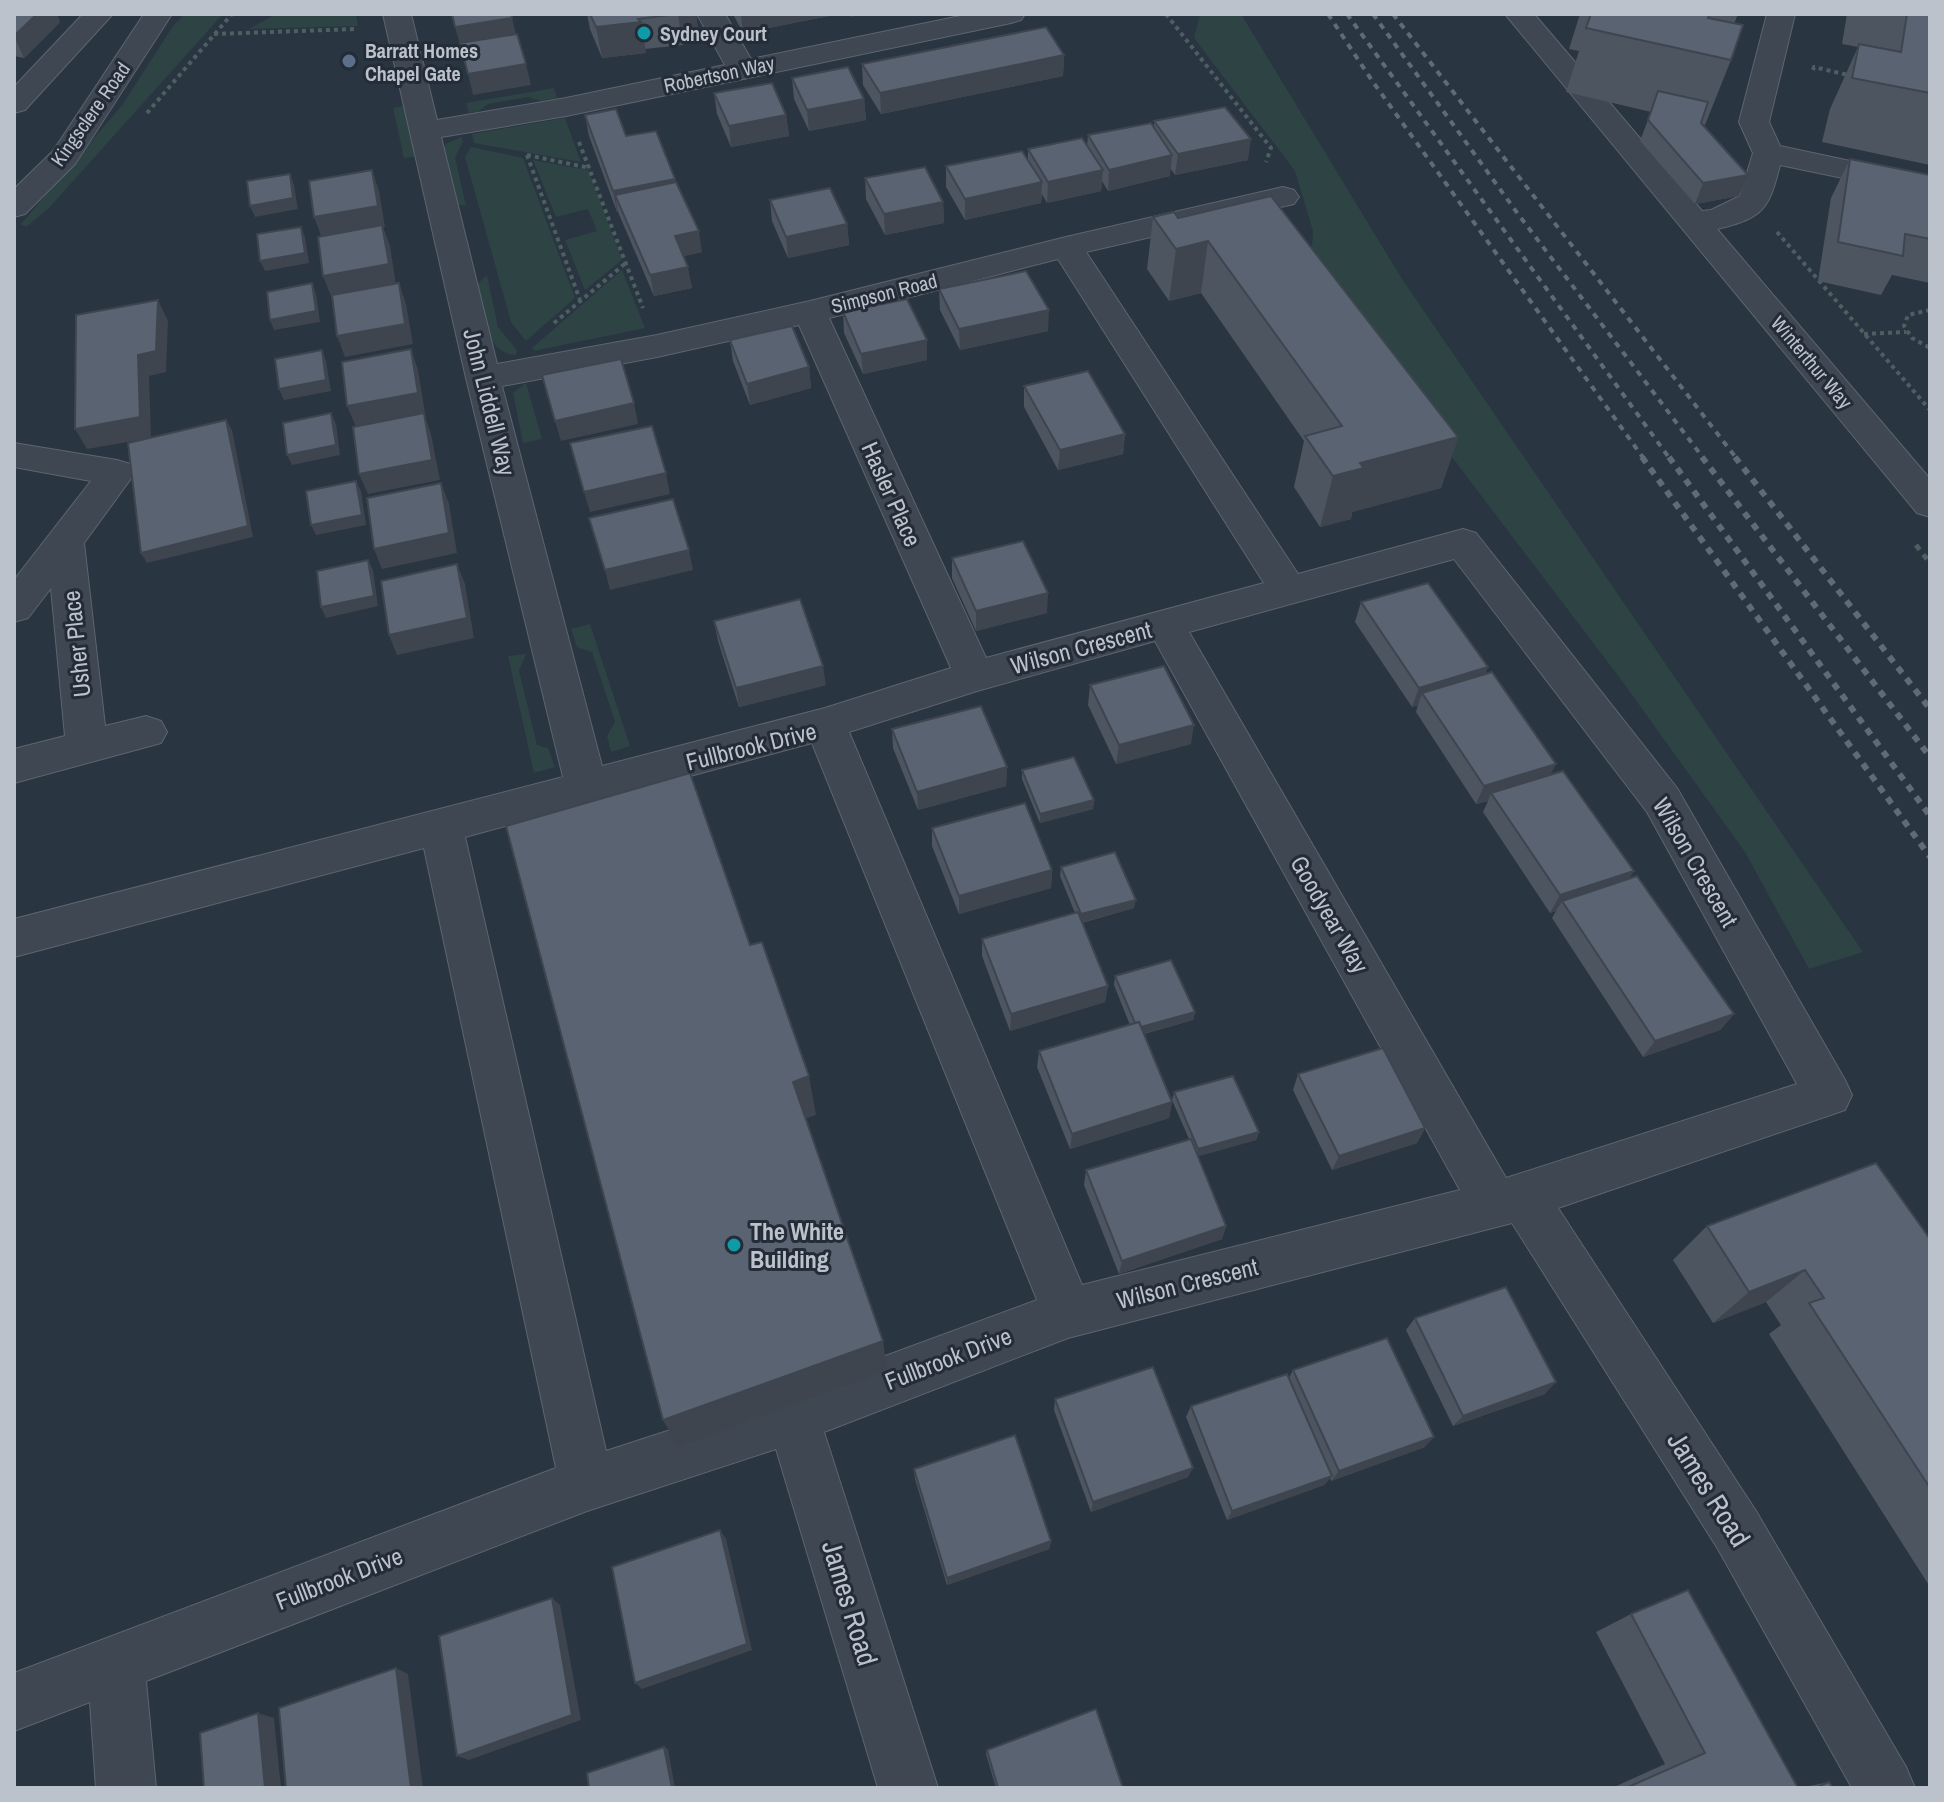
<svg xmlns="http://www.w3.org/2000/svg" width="1944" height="1802" font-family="'Archivo Narrow',sans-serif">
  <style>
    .green { fill: #2d4344 }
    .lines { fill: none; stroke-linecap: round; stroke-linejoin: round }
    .minor-casing { stroke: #5d656f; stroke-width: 2 }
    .tertiary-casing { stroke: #5d656f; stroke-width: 2 }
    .path-far1 { stroke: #4d5f61; stroke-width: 4; stroke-dasharray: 4 4; stroke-linecap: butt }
    .path { stroke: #4d5f61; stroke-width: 5; stroke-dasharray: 6 6; stroke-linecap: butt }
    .minor { fill: #3e4752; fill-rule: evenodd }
    .tertiary { fill: #3e4752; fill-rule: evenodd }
    .rail-far1 { stroke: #616b78; stroke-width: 4; stroke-dasharray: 6 6; stroke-linecap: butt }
    .rail { stroke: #616b78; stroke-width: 6; stroke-dasharray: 7 7; stroke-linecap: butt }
    .wall { fill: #4d5561 }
    .shaded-wall { fill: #3e454f }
    .building { fill: #596371; stroke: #3e454f; stroke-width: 2 }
    .culture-dot { fill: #0f9aa8; stroke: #232c37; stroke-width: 3 }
    .service-dot { fill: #5c6f8a; stroke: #232c37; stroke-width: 3 }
    .labels { text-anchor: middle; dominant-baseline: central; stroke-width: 6; stroke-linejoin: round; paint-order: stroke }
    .far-poi-label { font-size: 20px; font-weight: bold; fill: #bcc2cb; stroke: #232c37; text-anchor: start }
    .far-street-label { font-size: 20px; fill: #bcc2cb; stroke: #232c37 }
    .street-label { font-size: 24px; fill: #bcc2cb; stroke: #232c37 }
    .poi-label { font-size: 24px; font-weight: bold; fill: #bcc2cb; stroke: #232c37; text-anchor: start }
    .near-street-label { font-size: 28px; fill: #bcc2cb; stroke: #232c37 }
  </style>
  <rect width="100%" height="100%" fill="#2a3542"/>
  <!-- green -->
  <g class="green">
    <polygon points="185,14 223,14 48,209 26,227 21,224 123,104 173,26"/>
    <polygon points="276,14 356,14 358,26 249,29"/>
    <polygon points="1200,14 1241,14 1402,279 1863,952 1809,969 1745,852 1622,681 1445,448 1310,277 1313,231 1295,171 1194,38"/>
    <polygon points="554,88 557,98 541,101 528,97 488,104 479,111 469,113 466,103"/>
    <polygon points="408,105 419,156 404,158 393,108"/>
    <polygon points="565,118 581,162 474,143 472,134"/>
    <polygon points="462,137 463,142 455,157 466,206 456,204 443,148 447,143"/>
    <polygon points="471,147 523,158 575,298 526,341 511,322 465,157"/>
    <polygon points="533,160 588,170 622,260 585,290 565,240 597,231 588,209 556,217"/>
    <polygon points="622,270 645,328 534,351 532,348"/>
    <path d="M487,275L498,327L517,350L516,355C485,354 482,311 475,286Z"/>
    <polygon points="526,383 542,439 523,443 513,393"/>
    <polygon points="590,624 630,746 611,752 607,736 615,722 592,652 577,647 571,629"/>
    <polygon points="526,654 519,671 537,745 548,748 555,767 534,773 508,656"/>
  </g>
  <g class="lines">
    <!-- minor casing -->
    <g class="minor-casing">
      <g id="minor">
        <polygon points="83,14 113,14 25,110 14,113 14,87"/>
        <path d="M383,14H411L437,120L566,98L725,65L697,14H725L751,59L970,14H1025L1021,20L1011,23L566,116L441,137L497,364L657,335L810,301L1066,237L1283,187L1294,190L1299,197L1294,204L1086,252L1298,574L1463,529L1476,533L1677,788L1845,1080L1852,1095L1845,1110L1558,1208L1756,1511L1906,1767L1915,1788H1852L1718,1549L1512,1223L1068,1338L824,1432L938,1788H878L776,1449L587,1511L146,1681L156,1788H96L90,1702L14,1731V1673L556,1468L424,848L14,957V919L563,777L466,378ZM1058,259L1264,583L986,658L829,318ZM799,325L951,668L825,708L602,766L502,386L657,357ZM1454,559L1647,812L1797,1084L1506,1178L1189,632ZM1155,641L1460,1190L1082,1285L849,732L977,691ZM812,743L1037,1300L793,1390L606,1451L465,837Z"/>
        <path d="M1505,14H1534L1702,211L1711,210L1740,196L1753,153L1739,122L1767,14H1795L1769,122L1780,146L1930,178V196L1780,165C1769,209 1764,218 1717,229L1930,479V517L1917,513Z"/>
        <polygon points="14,443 117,460 130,464 135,473 84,543 105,726 146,716 161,721 167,732 161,743 14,783 14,749 65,736 51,588 28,618 14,622 14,580 91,481 14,467"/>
      </g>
    </g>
    <!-- tertiary casing -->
    <g class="tertiary-casing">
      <polygon id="tertiary" points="144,14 172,14 75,164 25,214 14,217 14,189 53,151"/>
    </g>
    <!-- path-far1 -->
    <g class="path-far1">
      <polyline points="1166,14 1271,148 1266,162"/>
      <polyline points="214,34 356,29"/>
      <polyline points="1813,70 1814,67 1852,76"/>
      <polyline points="147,113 232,14"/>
      <polyline points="579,142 643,308"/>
      <polyline points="527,155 580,300"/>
      <polyline points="527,155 590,168"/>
      <polyline points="1777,232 1930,410"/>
      <polyline points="1930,310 1908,315 1904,326 1912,338 1930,348"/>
      <polyline points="554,323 627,262"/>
      <polyline points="1864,334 1906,332"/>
    </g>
    <!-- path -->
    <polyline class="path" points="1916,545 1930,563"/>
    <!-- minor -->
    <use href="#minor" class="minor"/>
    <!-- tertiary -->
    <use href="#tertiary" class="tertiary"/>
    <!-- rail-far1 -->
    <g class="rail-far1">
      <polyline points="1328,14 1373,82 1644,459"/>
      <polyline points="1347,14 1670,459"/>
      <polyline points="1373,14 1518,214 1704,459"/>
      <polyline points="1393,14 1737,459"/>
    </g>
    <!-- rail -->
    <g class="rail">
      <polyline points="1642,457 1930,857"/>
      <polyline points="1669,457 1930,816"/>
      <polyline points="1702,457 1930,757"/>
      <polyline points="1735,457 1930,709"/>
    </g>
  </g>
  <!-- wall -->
  <g class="wall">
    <polygon points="14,14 60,22 24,58 14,56"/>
    <polygon points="587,14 696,14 699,37 682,41 683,45 645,49 646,53 602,58 590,29"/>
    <polygon points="733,14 839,14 743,33"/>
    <polygon points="1580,14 1738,14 1734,24 1731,60 1705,125 1703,124 1748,175 1739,196 1695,204 1640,141 1651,112 1566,92 1579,51 1569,49"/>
    <polygon points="1847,14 1930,14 1930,165 1822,142 1830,109 1858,47 1842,44"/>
    <polygon points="1064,55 1063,76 881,114 863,85 862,64"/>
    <polygon points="792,78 864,99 866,120 809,131 794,99"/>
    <polygon points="714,93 786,115 789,136 731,147 717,114"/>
    <polygon points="585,115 626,136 676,183 702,252 684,256 692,288 654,296 618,212 617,212 589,136"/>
    <polygon points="1154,121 1248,160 1175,175 1170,168 1170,176 1108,191 1102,181 1101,191 1047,203 1042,194 1041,203 965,220 946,187 946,166 1028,159 1028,149 1087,146 1088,135 1154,127"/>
    <polygon points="1850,159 1930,175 1930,283 1892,275 1881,295 1818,281 1831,198"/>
    <polygon points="865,178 943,202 944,223 885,235 866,199"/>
    <polygon points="770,200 847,224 849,245 788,258 772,221"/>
    <polygon points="1153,217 1178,218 1458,437 1441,488 1352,512 1351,519 1320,527 1294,487 1304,441 1201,293 1169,301 1147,269"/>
    <polygon points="939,289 1048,331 960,350 940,310"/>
    <polygon points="843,312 927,360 863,374 844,333"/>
    <polygon points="730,340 809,367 811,388 750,405 733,361"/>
    <polygon points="1024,386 1125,434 1123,454 1058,470 1024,407"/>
    <polygon points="952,558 1047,613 976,631 952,578"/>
    <polygon points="1361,602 1485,674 1551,775 1634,871 1629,878 1734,1014 1720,1030 1643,1057 1552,918 1556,911 1550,913 1483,812 1488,801 1476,804 1416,712 1418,705 1412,707 1355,622"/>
    <polygon points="714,621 826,685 739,707 718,641"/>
    <polygon points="1090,685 1191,744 1116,764 1088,705"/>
    <polygon points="892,729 1007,767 1006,786 918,810 893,748"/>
    <polygon points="1022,770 1094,800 1093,809 1040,823 1022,779"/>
    <polygon points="932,828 1052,870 1051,888 959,914 932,846"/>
    <polygon points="1061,867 1134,908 1082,923 1108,986 1105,1002 1010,1031 982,956 982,939 1075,913 1060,876"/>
    <polygon points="1115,976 1195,1012 1193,1020 1144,1034 1172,1102 1169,1118 1070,1149 1037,1067 1039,1051 1130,1025 1114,985"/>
    <polygon points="1298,1074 1425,1128 1417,1143 1332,1170 1293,1090"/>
    <polygon points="1174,1092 1259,1132 1256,1140 1198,1156 1226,1226 1222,1239 1119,1274 1084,1185 1086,1170 1189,1139 1172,1100"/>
    <polygon points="1707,1226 1930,1239 1930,1587 1769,1334 1781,1325 1766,1302 1713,1323 1673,1260"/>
    <polygon points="1415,1318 1545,1394 1453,1426 1406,1330"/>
    <polygon points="1293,1370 1425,1447 1331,1481 1330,1478 1324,1485 1227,1520 1186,1417 1191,1406 1289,1378"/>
    <polygon points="1055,1399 1188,1477 1091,1512 1054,1410"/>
    <polygon points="914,1469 1051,1541 1049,1549 947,1585 915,1479"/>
    <polygon points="1631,1614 1798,1788 1612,1788 1665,1764 1596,1632"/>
    <polygon points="987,1750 1123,1788 996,1788 986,1754"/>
    <polygon points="1829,1782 1833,1788 1800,1788"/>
  </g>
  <!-- shaded-wall -->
  <g class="shaded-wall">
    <polygon points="37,14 57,14 60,22 24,58 14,36"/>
    <polygon points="677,14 696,14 699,37 682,41 678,14"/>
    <polygon points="741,14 839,14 743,33"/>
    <polygon points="850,14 864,14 850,17"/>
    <polygon points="512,18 517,39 461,48 455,27"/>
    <polygon points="641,22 646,53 602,58 596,27"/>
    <polygon points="1064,55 1063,76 881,114 880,93"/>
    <polygon points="526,64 531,85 473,95 468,74"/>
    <polygon points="864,99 866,120 809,131 807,110"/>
    <polygon points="786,115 789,136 731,147 729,126"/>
    <polygon points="1251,139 1248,160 1175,175 1178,154"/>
    <polygon points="1172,155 1170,176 1108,191 1109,170"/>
    <polygon points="372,170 379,191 385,227 383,227 390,246 396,285 331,296 323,276 322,238 314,217"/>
    <polygon points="1103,170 1101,191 1047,203 1048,182"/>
    <polygon points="290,174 294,185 298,209 255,217 250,206"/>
    <polygon points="1748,175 1739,196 1695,204 1703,183"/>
    <polygon points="675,179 679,200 615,195 618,212 617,212 613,191"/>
    <polygon points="1042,182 1041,203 965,220 965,199"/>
    <polygon points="943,202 944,223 885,235 884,214"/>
    <polygon points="847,224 849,245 788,258 786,237"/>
    <polygon points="301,227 305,237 309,263 265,271 260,261"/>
    <polygon points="699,231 702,252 679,257 675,236"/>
    <polygon points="1208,241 1201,293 1169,301 1176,249"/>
    <polygon points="688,267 692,288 654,296 650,275"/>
    <polygon points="312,283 316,294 320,322 274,330 270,320"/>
    <polygon points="399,283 406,304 413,344 345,357 337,336"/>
    <polygon points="158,300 168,321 166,372 149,376 151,438 87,449 75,429"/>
    <polygon points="1049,310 1048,331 960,350 959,329"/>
    <polygon points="927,340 927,360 863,374 861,354"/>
    <polygon points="411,349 418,370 425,413 424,414 431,434 440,480 368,494 359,474 356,427 347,406"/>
    <polygon points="322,350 326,361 331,391 284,400 279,389"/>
    <polygon points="809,367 811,388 750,405 747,384"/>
    <polygon points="634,403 638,424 561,441 555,421"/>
    <polygon points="331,413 336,424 340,455 292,465 287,455"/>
    <polygon points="226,420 232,430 253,537 147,563 141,553"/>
    <polygon points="1125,434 1123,454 1058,470 1060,450"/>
    <polygon points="1458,437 1441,488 1352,512 1351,519 1320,527 1333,476 1360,463"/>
    <polygon points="666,473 670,494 590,512 584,492"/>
    <polygon points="356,481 361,491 366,525 316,535 311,525"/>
    <polygon points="441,483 449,504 457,553 382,569 374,549"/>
    <polygon points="689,550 693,570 610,590 605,570"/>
    <polygon points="368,560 373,570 378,606 326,618 321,607"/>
    <polygon points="457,564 465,584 474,638 397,655 389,635"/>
    <polygon points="1048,593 1047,613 976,631 976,611"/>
    <polygon points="823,666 826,685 739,707 736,688"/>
    <polygon points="1488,667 1480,687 1422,693 1418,705 1412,707 1419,688"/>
    <polygon points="1194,725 1191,744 1116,764 1119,745"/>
    <polygon points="1556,764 1547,782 1491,793 1488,801 1476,804 1484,786"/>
    <polygon points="1007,767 1006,786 918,810 917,792"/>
    <polygon points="1094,800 1093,809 1040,823 1040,814"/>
    <polygon points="1052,870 1051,888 959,914 959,896"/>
    <polygon points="1634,871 1623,888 1562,901 1556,911 1550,913 1560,895"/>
    <polygon points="1136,900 1134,908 1080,923 1081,914"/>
    <polygon points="1108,986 1105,1002 1010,1031 1011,1014"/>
    <polygon points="1195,1012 1193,1020 1135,1036 1137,1028"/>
    <polygon points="1734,1014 1720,1030 1643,1057 1655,1041"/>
    <polygon points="809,1076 816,1115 801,1120 793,1082"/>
    <polygon points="1172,1102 1169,1118 1070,1149 1072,1134"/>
    <polygon points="1425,1128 1417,1143 1332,1170 1339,1156"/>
    <polygon points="1259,1132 1256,1140 1196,1157 1198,1149"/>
    <polygon points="1226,1226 1222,1239 1119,1274 1122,1261"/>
    <polygon points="1805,1270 1766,1302 1713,1323 1749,1292"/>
    <polygon points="883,1341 887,1370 678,1447 663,1420"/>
    <polygon points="1556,1382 1545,1394 1453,1426 1463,1416"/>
    <polygon points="1434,1437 1425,1447 1331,1481 1339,1471"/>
    <polygon points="1193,1468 1188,1477 1091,1512 1093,1502"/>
    <polygon points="1332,1476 1324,1485 1227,1520 1232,1511"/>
    <polygon points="720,1530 726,1539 752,1650 642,1689 635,1683"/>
    <polygon points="1051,1541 1049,1549 947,1585 947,1578"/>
    <polygon points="552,1598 560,1605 581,1720 469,1760 457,1756"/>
    <polygon points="396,1668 408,1674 423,1788 411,1788"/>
    <polygon points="258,1713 274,1718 281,1788 265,1788"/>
    <polygon points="664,1747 668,1749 675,1788 672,1788"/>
  </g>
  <!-- building -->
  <g class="building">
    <polygon points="14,14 37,14 14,36"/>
    <polygon points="452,14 511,14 512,18 455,27"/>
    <polygon points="590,14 678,14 638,19 641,22 596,27"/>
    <polygon points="1591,14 1710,14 1708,18 1743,25 1731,60 1586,28"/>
    <polygon points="1907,14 1930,14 1930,93 1852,78 1859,44 1901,52"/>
    <polygon points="1046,27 1064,55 880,93 862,64"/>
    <polygon points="517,34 526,64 468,74 460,43"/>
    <polygon points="848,67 864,99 807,110 792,78"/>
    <polygon points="772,83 786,115 729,126 714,93"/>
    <polygon points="1658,91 1708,102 1701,123 1748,175 1703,183 1648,120"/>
    <polygon points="1225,107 1251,139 1178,154 1154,121"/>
    <polygon points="616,109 626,136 656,131 675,179 613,191 585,115"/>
    <polygon points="1151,123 1172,155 1109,170 1088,135"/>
    <polygon points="1082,138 1103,170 1048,182 1028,149"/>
    <polygon points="1022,151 1042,182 965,199 946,166"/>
    <polygon points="1850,159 1930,175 1930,239 1905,234 1903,256 1838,242"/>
    <polygon points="925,167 943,202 884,214 865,178"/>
    <polygon points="372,170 378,206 314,217 309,181"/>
    <polygon points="290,174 293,198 250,206 247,181"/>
    <polygon points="676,182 699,231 675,236 688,267 650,275 615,195"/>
    <polygon points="830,188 847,224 786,237 770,200"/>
    <polygon points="1271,196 1458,437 1360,463 1364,468 1333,476 1305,436 1342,426 1208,241 1176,249 1153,217 1174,212 1178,218"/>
    <polygon points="382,225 389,264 323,276 318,237"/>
    <polygon points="301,227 305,253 260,261 257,234"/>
    <polygon points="1026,271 1049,310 959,329 939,289"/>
    <polygon points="312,283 316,311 270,320 267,292"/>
    <polygon points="399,283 405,324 337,336 332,295"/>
    <polygon points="907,299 927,340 861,354 843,312"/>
    <polygon points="158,300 156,351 138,355 140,417 75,429 76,315"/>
    <polygon points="792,326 809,367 747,384 730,340"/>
    <polygon points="411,349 418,393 347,406 342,362"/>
    <polygon points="322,350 326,380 279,389 275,359"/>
    <polygon points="621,359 634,403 555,421 542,375"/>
    <polygon points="1088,371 1125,434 1060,450 1024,386"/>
    <polygon points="331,413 336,445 287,455 283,423"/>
    <polygon points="424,413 432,460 359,474 353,427"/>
    <polygon points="226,420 248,526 141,553 128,443"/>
    <polygon points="652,426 666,473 584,492 570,443"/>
    <polygon points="356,481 362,515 311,525 306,491"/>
    <polygon points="441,483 449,533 374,549 367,498"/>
    <polygon points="673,499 689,550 605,570 589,518"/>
    <polygon points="1023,541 1048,593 976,611 952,558"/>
    <polygon points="368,560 374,596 321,607 317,571"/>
    <polygon points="457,564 467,618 389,635 381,581"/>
    <polygon points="1428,583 1488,667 1419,688 1361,602"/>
    <polygon points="800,599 823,666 736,688 714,621"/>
    <polygon points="1164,666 1194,725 1119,745 1090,685"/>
    <polygon points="1492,672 1556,764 1484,786 1422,693"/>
    <polygon points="981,706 1007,767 917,792 892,729"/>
    <polygon points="1074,757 1094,800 1040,814 1022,770"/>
    <polygon points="1563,771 1634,871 1560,895 1491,793"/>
    <polygon points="690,773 750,945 762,942 809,1076 793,1082 883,1341 663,1420 506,826"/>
    <polygon points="1025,803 1052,870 959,896 932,828"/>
    <polygon points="1115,852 1136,900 1081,914 1061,867"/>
    <polygon points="1637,876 1734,1014 1655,1041 1562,901"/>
    <polygon points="1078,912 1108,986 1011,1014 982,939"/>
    <polygon points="1171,960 1195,1012 1141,1027 1139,1022 1135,1023 1115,976"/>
    <polygon points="1139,1022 1172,1102 1072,1134 1039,1051"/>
    <polygon points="1383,1048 1425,1128 1339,1156 1298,1074"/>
    <polygon points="1233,1076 1259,1132 1198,1149 1174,1092"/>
    <polygon points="1191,1139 1226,1226 1122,1261 1086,1170"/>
    <polygon points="1876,1163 1930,1239 1930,1488 1809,1303 1824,1298 1805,1270 1749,1292 1707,1226"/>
    <polygon points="1506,1287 1556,1382 1463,1416 1415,1318"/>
    <polygon points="1387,1338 1434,1437 1339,1471 1293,1370"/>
    <polygon points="1153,1367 1193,1468 1093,1502 1055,1399"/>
    <polygon points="1287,1374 1332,1476 1232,1511 1191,1406"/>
    <polygon points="1015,1435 1051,1541 947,1578 914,1469"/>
    <polygon points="720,1530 747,1644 635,1683 612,1567"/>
    <polygon points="1688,1590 1798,1788 1626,1788 1705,1753 1631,1614"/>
    <polygon points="552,1598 572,1715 457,1756 439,1636"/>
    <polygon points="396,1668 411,1788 286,1788 279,1708"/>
    <polygon points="1096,1709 1123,1788 998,1788 987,1750"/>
    <polygon points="258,1713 265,1788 204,1788 200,1733"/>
    <polygon points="664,1747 672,1788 589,1788 587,1773"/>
    <polygon points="1829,1782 1833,1788 1815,1788"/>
  </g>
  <!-- markers -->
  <g class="culture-dot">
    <circle cx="644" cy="33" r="8"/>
    <circle cx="734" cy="1245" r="8"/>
  </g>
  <circle class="service-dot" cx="349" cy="61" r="8"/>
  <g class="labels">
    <!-- far-poi labels -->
    <g class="far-poi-label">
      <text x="660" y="33">Sydney Court</text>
      <text x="365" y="50">Barratt Homes<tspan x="365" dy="23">Chapel Gate</tspan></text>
    </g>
    <!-- far-street labels -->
    <g class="far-street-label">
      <text transform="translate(719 74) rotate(-12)">Robertson Way</text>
      <text transform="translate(90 114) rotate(-55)">Kingsclere Road</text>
      <text transform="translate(884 293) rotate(-14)">Simpson Road</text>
      <text transform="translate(1812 362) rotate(50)">Winterthur Way</text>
    </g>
    <!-- street labels -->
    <g class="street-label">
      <text transform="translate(490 402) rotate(76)">John Liddell Way</text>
      <text transform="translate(892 494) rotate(66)">Hasler Place</text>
      <text transform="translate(76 644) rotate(-96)">Usher Place</text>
      <text transform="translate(1081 647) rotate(-15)">Wilson Crescent</text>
      <text transform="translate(751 746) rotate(-14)">Fullbrook Drive</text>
      <text transform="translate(1696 862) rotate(60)">Wilson Crescent</text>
      <text transform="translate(1330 914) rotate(60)">Goodyear Way</text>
      <text transform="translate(1187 1283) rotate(-14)">Wilson Crescent</text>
      <text transform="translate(948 1358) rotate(-21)">Fullbrook Drive</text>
      <text transform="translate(339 1578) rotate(-21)">Fullbrook Drive</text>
    </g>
    <!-- poi labels -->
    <g class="poi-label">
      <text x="750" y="1231">The White<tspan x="750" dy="28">Building</tspan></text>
    </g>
    <!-- near-street labels -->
    <g class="near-street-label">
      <text transform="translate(1709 1489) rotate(58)">James Road</text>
      <text transform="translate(850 1603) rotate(73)">James Road</text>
    </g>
  </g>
  <!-- border -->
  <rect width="1944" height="1802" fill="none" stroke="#bcc2cb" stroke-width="32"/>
</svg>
